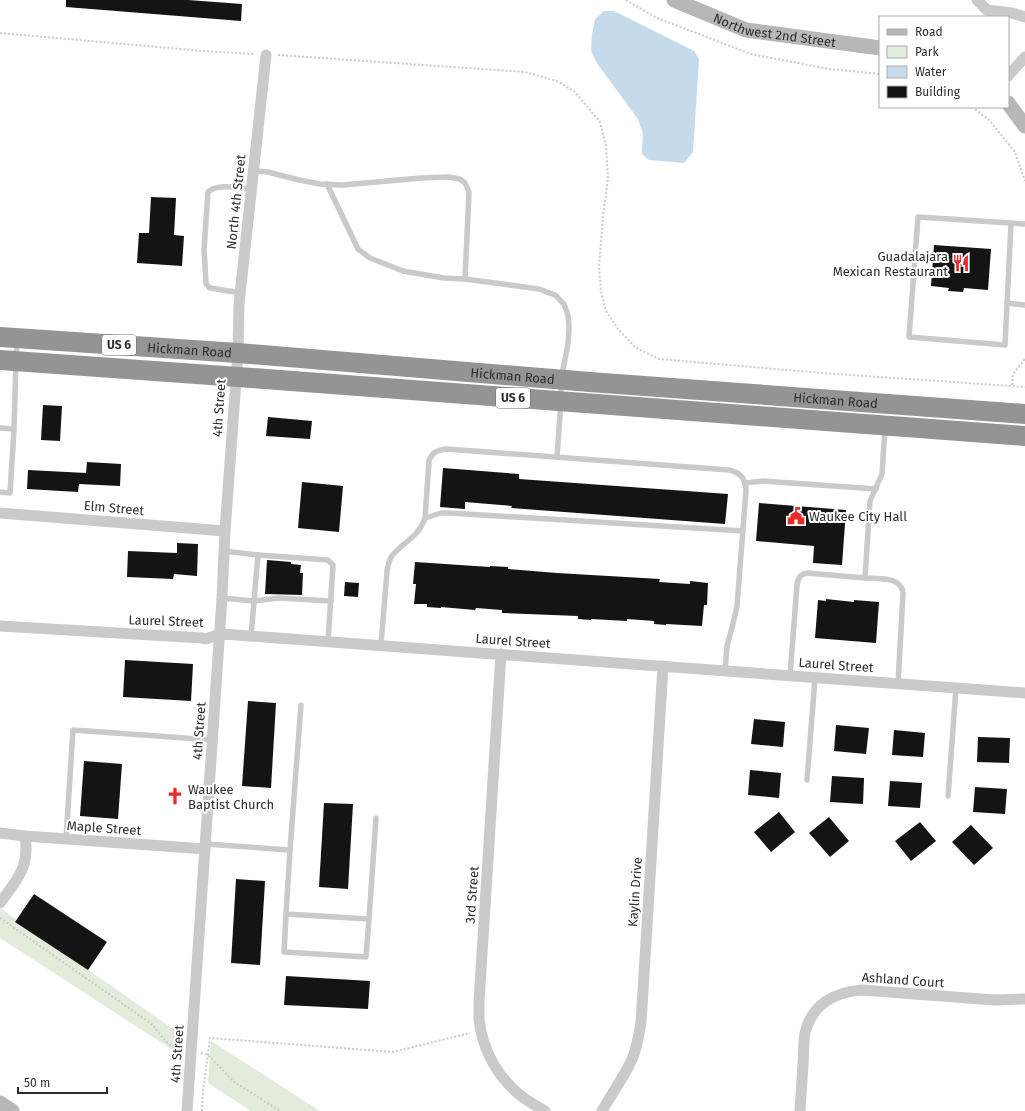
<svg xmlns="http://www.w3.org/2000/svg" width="1025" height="1111" font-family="'Fira Sans',sans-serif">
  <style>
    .green { fill: #e2ecda }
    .water { fill: #c5dbec }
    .building { fill: #141414 }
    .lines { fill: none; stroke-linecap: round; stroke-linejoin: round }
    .path { stroke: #cacaca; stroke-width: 2; stroke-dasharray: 2 2; stroke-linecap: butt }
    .lane { stroke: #cacaca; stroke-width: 5.5 }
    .street { stroke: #cacaca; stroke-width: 11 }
    .secondary { stroke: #b7b7b7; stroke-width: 15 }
    .highway { stroke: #949494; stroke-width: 20 }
    .labels { text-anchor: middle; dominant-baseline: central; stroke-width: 4; stroke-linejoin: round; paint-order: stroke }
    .shield { fill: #fff; stroke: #6c6c6c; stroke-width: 1 }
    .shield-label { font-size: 12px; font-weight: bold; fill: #2d2d2d }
    .street-label { font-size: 13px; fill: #2d2d2d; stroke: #fff }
    .poi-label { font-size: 13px; fill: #2d2d2d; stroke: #fff; text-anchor: start }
  </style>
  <rect width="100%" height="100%" fill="#fff"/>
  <!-- green -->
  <g class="green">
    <polygon points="0,908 183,1036 182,1056 0,938"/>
    <polygon points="211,1041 320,1111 251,1111 208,1083"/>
  </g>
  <!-- water -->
  <polygon class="water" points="604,11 614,11 694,51 699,59 693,152 684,163 649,160 642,154 643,134 638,119 596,62 591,50 592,34 595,19"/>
  <!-- building -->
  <g class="building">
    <polygon points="66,0 188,0 242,4 241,21 66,7"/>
    <polygon points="151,197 176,198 174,235 184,236 182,266 137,263 139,233 149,233"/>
    <polygon points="934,245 991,249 988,290 964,288 963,292 948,291 949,288 931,286"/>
    <polygon points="43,405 62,406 60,441 41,440"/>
    <polygon points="268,417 312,421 310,439 266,436"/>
    <polygon points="87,462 121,464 120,486 79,484 78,492 27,489 28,470 86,473"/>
    <polygon points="443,468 519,474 519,479 728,494 725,524 511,508 512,506 465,502 465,509 440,507"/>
    <polygon points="302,482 343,486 339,532 298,528"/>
    <polygon points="759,503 846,510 842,565 813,563 814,546 756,541"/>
    <polygon points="177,543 198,544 197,576 174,574 173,579 127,577 128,551 177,553"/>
    <polygon points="267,560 291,562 291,564 301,565 300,573 303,573 302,595 265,594"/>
    <polygon points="415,562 490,567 490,566 508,567 508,569 557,573 660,579 659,582 690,584 690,581 708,583 707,605 704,605 702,626 666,624 666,625 654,624 654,621 627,619 627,621 591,619 591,620 578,619 578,616 502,613 502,610 476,608 475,610 441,607 441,608 427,607 427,604 414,604 416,584 413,584"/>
    <polygon points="345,582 359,583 358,597 344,596"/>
    <polygon points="826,599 854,602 854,600 879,602 876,643 815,638 818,600 826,601"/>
    <polygon points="125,660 193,664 191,701 123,697"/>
    <polygon points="248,701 276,703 271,788 242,786"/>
    <polygon points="754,719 785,722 783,747 751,744"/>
    <polygon points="836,725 869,728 866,754 834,751"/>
    <polygon points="894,730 925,733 923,757 892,755"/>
    <polygon points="978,737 1010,738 1009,763 977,762"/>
    <polygon points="84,761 122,764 118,819 80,816"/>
    <polygon points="750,770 781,773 779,798 748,795"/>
    <polygon points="832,776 864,778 863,804 830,802"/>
    <polygon points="890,781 922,783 920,808 888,806"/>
    <polygon points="975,787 1007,789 1005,814 973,812"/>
    <polygon points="324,803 353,804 348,889 319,887"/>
    <polygon points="779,812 795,832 771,852 754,832"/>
    <polygon points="829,817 849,841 830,857 809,833"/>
    <polygon points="920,822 936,841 911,861 895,841"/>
    <polygon points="971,825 993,848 974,865 952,842"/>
    <polygon points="236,879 265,881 260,965 231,963"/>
    <polygon points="34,894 107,942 88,970 15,922"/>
    <polygon points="286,976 370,981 368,1009 284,1005"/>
  </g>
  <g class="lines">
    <!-- path -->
    <g class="path">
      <polyline points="626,0 657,18 751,54 829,69 880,74"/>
      <polyline points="0,33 203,51 255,54"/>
      <polyline points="278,55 525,72 557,81 575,92 600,122 606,146 608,179 603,216 599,267 601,291 606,311 618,329 635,347 659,359 822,373 1025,387"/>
      <polyline points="972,107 990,121 1015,152 1025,181"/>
      <polyline points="1012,385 1013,374 1025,359"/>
      <path d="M0,918L153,1025C161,1035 168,1048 181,1050"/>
      <polyline points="201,1053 208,1055 233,1081 280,1111"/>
      <polyline points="202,1111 203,1091 210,1038 393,1052 470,1033"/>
    </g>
    <!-- lane -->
    <g class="lane">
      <polyline points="254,171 268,172 299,180 320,184 343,185 421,178 448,177 460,179 465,183 469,192 465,279"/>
      <polyline points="327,184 358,249 370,258 403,271 444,278 465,279 539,289 555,295 564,304 568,315 569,327 568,344 561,380 561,401 557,457"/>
      <polyline points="1011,224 1005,345 909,337 918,217 1025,224"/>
      <path d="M241,293L210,288L206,284L204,249L208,192C217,183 240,188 252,189"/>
      <polyline points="1007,303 1025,305"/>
      <polyline points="0,428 14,429 16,361 17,341"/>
      <path d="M885,428L882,474L870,501L865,578C878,579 901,576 903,593L898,684"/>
      <polyline points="745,483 763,481 876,489"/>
      <polyline points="0,492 10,493 14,429"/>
      <polyline points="425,518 441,513 450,513 743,531"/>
      <polyline points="224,551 258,555"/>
      <polyline points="222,598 254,601 279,598 331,601"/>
      <polyline points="251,636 258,555 328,560 333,565 328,641"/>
      <path d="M381,645L387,571C388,566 389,560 392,556C403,542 419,537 425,518L429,461C432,452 438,450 447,449L729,470C741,473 745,478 746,490L737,606L733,624L727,646L725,671"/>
      <path d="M790,676L797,585C798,578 800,574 807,573L865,578"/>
      <polyline points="807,780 815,678"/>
      <polyline points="948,796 956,688"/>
      <polyline points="66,839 73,730 213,740"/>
      <polyline points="206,844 290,850 286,914 369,919 376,818"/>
      <polyline points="290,850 301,705"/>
      <polyline points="286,914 284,952 366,957 369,919"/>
    </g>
    <!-- street -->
    <g class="street">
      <polyline points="977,0 987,10 1012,13 1025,17"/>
      <polyline points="1008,76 1025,57"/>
      <polyline points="0,513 225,531"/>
      <polyline points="0,626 202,638 206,639 220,634 236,635 1025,693"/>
      <path d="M501,654L479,1001C479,1007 479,1013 479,1019C482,1050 499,1080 524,1098C531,1103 538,1107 545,1111"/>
      <polyline points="0,833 25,836 205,849"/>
      <path d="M0,903C17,880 30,867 25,836"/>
      <polyline points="187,1111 222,598 225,531 238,353 239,304 266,55"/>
      <path d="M602,1111C612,1093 625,1076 633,1057C637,1046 639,1035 641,1023L663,666"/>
      <path d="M800,1111C801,1095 802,1080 803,1064C804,1054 803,1043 805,1033C812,1004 835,992 862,990L994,1000L1025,999"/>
    </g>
    <!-- secondary -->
    <g class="secondary">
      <path id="s1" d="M674,0L746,30L880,48"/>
      <polyline points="1008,103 1025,126"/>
      <polyline points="0,1103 12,1111"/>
    </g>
    <!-- highway -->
    <g class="highway">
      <path id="s2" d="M0,337L238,353L590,382L1025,414"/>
      <polyline points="0,360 252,378 1025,436"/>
    </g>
  </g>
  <!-- icons -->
  <defs>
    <g id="restaurant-bare" transform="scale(1.38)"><path d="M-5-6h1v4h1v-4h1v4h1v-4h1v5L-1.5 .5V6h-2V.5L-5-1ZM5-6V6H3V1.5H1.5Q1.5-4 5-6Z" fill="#eb292b" stroke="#fff" stroke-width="2.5" paint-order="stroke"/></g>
    <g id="civic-bare" transform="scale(1.38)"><path d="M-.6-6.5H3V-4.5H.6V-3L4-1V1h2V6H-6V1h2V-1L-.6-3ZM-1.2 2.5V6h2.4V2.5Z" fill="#eb292b" stroke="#fff" stroke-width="2.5" paint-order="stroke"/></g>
    <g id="church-bare" transform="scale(1.38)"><path d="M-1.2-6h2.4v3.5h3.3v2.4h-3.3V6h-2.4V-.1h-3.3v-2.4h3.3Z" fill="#eb292b" stroke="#fff" stroke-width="2.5" paint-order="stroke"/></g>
  </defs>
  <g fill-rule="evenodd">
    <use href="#restaurant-bare" x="961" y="263"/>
    <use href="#civic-bare" x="796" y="516"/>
    <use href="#church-bare" x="175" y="796"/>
  </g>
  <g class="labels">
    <!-- shield labels -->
    <g class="shield">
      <rect x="102" y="335" width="34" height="20" rx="3"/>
      <rect x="496" y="388" width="34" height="20" rx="3"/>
    </g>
    <g class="shield-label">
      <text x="119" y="345">US 6</text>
      <text x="513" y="398">US 6</text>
    </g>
    <!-- street labels -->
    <g class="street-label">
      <text stroke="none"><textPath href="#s1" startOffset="106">Northwest 2nd Street</textPath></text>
      <text transform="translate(236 202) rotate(-84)">North 4th Street</text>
      <text stroke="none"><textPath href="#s2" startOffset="190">Hickman Road</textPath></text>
      <text stroke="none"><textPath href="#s2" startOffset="514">Hickman Road</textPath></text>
      <text stroke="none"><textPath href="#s2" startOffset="838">Hickman Road</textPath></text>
      <text transform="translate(219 408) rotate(-86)">4th Street</text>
      <text transform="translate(114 508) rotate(5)">Elm Street</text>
      <text transform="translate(166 621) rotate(2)">Laurel Street</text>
      <text transform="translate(513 641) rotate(4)">Laurel Street</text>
      <text transform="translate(836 665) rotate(4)">Laurel Street</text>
      <text transform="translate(199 731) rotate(-86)">4th Street</text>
      <text transform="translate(104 828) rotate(4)">Maple Street</text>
      <text transform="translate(635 892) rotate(-86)">Kaylin Drive</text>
      <text transform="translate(472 895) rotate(-86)">3rd Street</text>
      <text transform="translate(903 980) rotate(4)">Ashland Court</text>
      <text transform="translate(177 1054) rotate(-86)">4th Street</text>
    </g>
    <!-- poi labels -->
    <g class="poi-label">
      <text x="948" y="256" text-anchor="end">Guadalajara<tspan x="948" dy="15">Mexican Restaurant</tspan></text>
      <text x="809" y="516">Waukee City Hall</text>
      <text x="188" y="789">Waukee<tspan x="188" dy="15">Baptist Church</tspan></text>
    </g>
  </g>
  <!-- legend -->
  <rect x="879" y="16" width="130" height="92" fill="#ffffff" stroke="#ababab"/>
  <rect x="887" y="29" width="20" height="6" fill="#b7b7b7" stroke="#ababab"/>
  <text x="915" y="36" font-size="12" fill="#2d2d2d">Road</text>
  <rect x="887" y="46" width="20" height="12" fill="#e2ecda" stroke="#ababab"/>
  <text x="915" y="56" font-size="12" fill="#2d2d2d">Park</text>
  <rect x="887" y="66" width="20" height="12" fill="#c5dbec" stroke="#ababab"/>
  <text x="915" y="76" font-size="12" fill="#2d2d2d">Water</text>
  <rect x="887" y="86" width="20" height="12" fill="#141414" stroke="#ababab"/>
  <text x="915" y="96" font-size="12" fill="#2d2d2d">Building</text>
  <!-- scale -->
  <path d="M18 1087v6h89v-6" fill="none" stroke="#2d2d2d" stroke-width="2"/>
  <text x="24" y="1087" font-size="12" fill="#2d2d2d" stroke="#ffffff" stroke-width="3" paint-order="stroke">50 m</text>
</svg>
